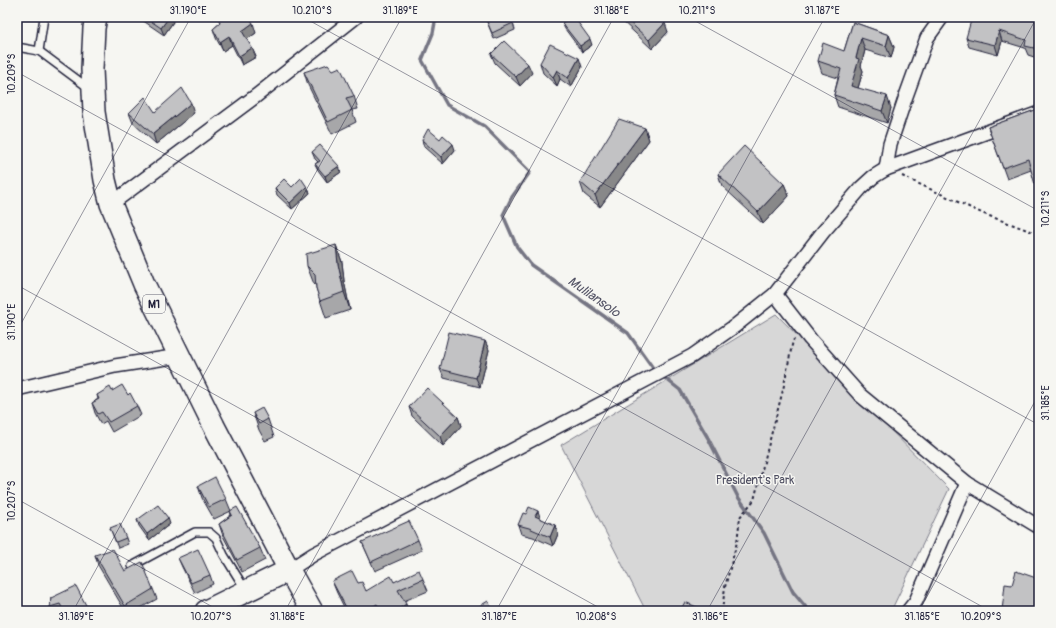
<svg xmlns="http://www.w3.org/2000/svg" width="1056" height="628" font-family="Pangolin,sans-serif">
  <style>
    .green { fill: #d7d7d7; stroke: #7c7c89 }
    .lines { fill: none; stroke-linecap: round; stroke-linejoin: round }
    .stream { stroke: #757583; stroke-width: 3.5 }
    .service-casing { stroke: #22223b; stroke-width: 10 }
    .minor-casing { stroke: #22223b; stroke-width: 16 }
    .primary-casing { stroke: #22223b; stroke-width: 24 }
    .path { stroke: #22223b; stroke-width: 2; stroke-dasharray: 3 3; stroke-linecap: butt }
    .service { stroke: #f6f6f2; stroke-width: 7 }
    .minor { stroke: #f6f6f2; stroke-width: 13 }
    .primary { stroke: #f6f6f2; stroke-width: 21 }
    .wall { fill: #a7a7a9; stroke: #22223b }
    .shaded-wall { fill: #888889; stroke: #22223b }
    .building { fill: #c2c2c4; stroke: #22223b }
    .ticks { fill: none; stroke: #22223b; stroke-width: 1; stroke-opacity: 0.45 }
    .labels { text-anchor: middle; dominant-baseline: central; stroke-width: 3; stroke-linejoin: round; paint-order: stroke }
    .shield { fill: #f6f6f2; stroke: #626272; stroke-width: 1 }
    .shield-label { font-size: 11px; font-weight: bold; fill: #22223b }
    .park-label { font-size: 12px; fill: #4f4f62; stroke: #f6f6f2 }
    .water-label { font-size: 13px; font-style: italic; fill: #535365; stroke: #f6f6f2 }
    .neatline { fill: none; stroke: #22223b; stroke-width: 1.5 }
    .ticks-label { font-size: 10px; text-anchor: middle; fill: #22223b }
  </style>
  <rect width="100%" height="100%" fill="#f6f6f2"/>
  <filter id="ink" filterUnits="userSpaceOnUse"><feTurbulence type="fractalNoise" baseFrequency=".025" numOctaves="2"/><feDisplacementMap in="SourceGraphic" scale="8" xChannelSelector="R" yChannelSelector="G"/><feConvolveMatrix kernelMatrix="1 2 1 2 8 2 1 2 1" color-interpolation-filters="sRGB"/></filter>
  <g filter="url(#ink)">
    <!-- green -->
    <polygon class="green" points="776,314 949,489 891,611 646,611 561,445"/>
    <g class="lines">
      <!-- stream -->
      <g class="stream">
        <polyline points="436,17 433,33 422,60 447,105 484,126 530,172 512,197 503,215 517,247 531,265 628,333 653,368 657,371"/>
        <polyline points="661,375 680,390 708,438 738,497 764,533 793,592 809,611"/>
      </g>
      <!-- service casing -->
      <g class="service-casing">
        <g id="service">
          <polyline points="17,47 39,51 90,89"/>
          <polyline points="39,51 44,17"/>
          <polyline points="132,566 195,532 209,532 216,538 224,555 245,589"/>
        </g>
      </g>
      <!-- minor casing -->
      <g class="minor-casing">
        <g id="minor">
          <polyline points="886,169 890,144 906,96 927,38 942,17"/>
          <polyline points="111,204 256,96 356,17"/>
          <polyline points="775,294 810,339 860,395 967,483 1039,527"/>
          <polyline points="17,389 115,366 179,356"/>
          <polyline points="289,570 314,554 692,356 735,326 775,294 823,232 861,188 873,177 886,169 1039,113"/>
          <polyline points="908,611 916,601 967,483"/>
        </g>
      </g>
      <!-- primary casing -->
      <g class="primary-casing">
        <g id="primary">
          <polyline points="96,17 94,28 92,69 94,112 105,180 111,204 144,284 214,426 289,570 312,611"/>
          <polyline points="206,611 289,570"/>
        </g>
      </g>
      <!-- path -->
      <g class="path">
        <polyline points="902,176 984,214 1030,231 1039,231"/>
        <polyline points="722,611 725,587 737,542 740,517 754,500 783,390 792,345 794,339"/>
      </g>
      <!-- service -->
      <use href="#service" class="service"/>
      <!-- minor -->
      <use href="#minor" class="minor"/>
      <!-- primary -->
      <use href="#primary" class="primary"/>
    </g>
    <!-- wall -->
    <g class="wall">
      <polygon points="141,17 171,17 173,22 164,35 142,20"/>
      <polygon points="485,17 513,23 515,30 494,39"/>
      <polygon points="618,17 659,17 668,32 652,49"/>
      <polygon points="1039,17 1039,52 1037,58 1028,55 1025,48 1002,41 998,55 969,47 966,38"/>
      <polygon points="853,22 889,35 894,47 891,58 865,50 861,66 863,71 858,88 891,108 887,123 838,107 834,95 838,78 822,73 818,61 844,51"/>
      <polygon points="220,23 256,33 247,39 252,48 256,57 242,65 232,45 223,51 216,38 213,29"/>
      <polygon points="562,23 592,45 582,52 565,29"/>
      <polygon points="491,54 532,73 520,86 495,63"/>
      <polygon points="540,63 582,67 571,87 560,79 557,86 543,73"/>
      <polygon points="304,72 354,96 358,109 352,110 356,122 332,134 308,85"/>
      <polygon points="1039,108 1039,195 1031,170 1007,179 988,127 1038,109"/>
      <polygon points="155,112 194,113 156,144 133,123 129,113"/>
      <polygon points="645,128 649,140 600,207 584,194 580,182"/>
      <polygon points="422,140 455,150 443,164 424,147"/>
      <polygon points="312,152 341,172 327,182 318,170 315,164 318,162 315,159"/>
      <polygon points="718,174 784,184 789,196 763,224 722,186"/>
      <polygon points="292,187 307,187 310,193 292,209 277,195 275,188"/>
      <polygon points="336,245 342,262 344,281 350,310 326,318 316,288 316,286 314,284 307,266"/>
      <polygon points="485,341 489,350 480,387 444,378 440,369"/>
      <polygon points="112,391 128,395 137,406 141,415 112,432 106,421 101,424 95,413 92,403 98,399 97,395"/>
      <polygon points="409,407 458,417 461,426 443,446 412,416"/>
      <polygon points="253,413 268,419 274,437 265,441 259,430"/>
      <polygon points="198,486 226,499 231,511 214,519 202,498"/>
      <polygon points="230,511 260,548 265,560 242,572 223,536 219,524 231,515"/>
      <polygon points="541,519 555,525 558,534 553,546 533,537 521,534 518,525"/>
      <polygon points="137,520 170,524 149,540 139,526"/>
      <polygon points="110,528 126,538 128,544 118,548"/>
      <polygon points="418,540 422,550 375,571 366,551 362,542"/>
      <polygon points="95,555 125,571 153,589 157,599 135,611 125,611 98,565"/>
      <polygon points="178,558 210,575 213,584 195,593 182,567"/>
      <polygon points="423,579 428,591 404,601 408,611 346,611 337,593 332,581 366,591 394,582"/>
      <polygon points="1039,579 1039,611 1002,611 1012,585"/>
      <polygon points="51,598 89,611 52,611 50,607"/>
    </g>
    <!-- shaded-wall -->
    <g class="shaded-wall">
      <polygon points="169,17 171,17 173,22 164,35 161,28"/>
      <polygon points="253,23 256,33 246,40 242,31"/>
      <polygon points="665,23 668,32 652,49 649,40"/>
      <polygon points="999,31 1002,41 998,55 995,45"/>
      <polygon points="889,35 894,47 891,58 886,46"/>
      <polygon points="229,36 232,45 223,51 220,42"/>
      <polygon points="861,38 865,50 861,66 863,71 855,98 851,86 856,58"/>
      <polygon points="590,39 592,45 582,52 580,46"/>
      <polygon points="1036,43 1039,52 1037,58 1034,48"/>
      <polygon points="252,48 256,57 242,65 239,56"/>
      <polygon points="579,58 582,67 571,87 568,78"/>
      <polygon points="528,64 532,73 520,86 516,77"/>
      <polygon points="557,70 560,79 557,86 553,77"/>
      <polygon points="887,96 891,108 887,123 882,111"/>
      <polygon points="191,103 194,113 156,144 153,134"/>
      <polygon points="645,128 649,140 600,207 595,195"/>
      <polygon points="453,144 455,150 443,164 441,157"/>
      <polygon points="339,166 341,172 327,182 325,176"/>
      <polygon points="784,184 789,196 763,224 758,212"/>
      <polygon points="307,187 310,193 292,209 290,203"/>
      <polygon points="336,245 342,262 344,281 350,310 344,292 338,264"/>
      <polygon points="485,341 489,350 480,387 476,378"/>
      <polygon points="458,417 461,426 443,446 440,436"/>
      <polygon points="538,511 541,520 535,516"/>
      <polygon points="168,518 170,524 149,540 147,534"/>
      <polygon points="555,525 558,534 553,546 550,537"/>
      <polygon points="406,604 408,611 400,611 399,609"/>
      <polygon points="1036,607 1038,611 1035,611"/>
    </g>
    <!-- building -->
    <g class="building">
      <polygon points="145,17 169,17 161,28"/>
      <polygon points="218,17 249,17 253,23 242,31 252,48 239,56 229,36 220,42 213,29 220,23"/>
      <polygon points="485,17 510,17 513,23 492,33"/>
      <polygon points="570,17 574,17 590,39 580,46 562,23"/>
      <polygon points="624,17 659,17 665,23 649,40"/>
      <polygon points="972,17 1039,17 1039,44 1036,43 1034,48 1025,46 1026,40 999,31 995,45 966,38"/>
      <polygon points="853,22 889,35 886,46 861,38 856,58 859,59 851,86 887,96 882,111 834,95 841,69 818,61 823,43 844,51"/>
      <polygon points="504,41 528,64 516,77 491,54"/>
      <polygon points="550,44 579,58 568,78 557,70 553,77 540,63"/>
      <polygon points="328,64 333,70 340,67 354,96 346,98 352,110 328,122 304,72"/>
      <polygon points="182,88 191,103 153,134 129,113 145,97 155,112"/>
      <polygon points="1039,108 1039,184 1035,185 1028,159 1003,168 988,127 1038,109"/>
      <polygon points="619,119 645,128 595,195 580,182"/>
      <polygon points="428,129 440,139 443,135 453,144 441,157 422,140"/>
      <polygon points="320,145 339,166 325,176 315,164 320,161 312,152"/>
      <polygon points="744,146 784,184 758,212 718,174"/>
      <polygon points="301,178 307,187 290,203 275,188 284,179 292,187"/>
      <polygon points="336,245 338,264 344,292 320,301 316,288 315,274 307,266 306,254"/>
      <polygon points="449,332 485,341 476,378 440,369"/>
      <polygon points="122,385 128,395 130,393 137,406 109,422 102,412 98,414 92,403 99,399 97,395 110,387 112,391"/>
      <polygon points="427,388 458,417 440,436 409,407"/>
      <polygon points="262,408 268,419 259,424 253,413"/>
      <polygon points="215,477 226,499 209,507 198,486"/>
      <polygon points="158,505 168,518 147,534 137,520"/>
      <polygon points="237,507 260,548 237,560 219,524 232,515 230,511"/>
      <polygon points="529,507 538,511 535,516 555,525 550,537 529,528 518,525 523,513 526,514"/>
      <polygon points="409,521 418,540 371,562 362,542"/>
      <polygon points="120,524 126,538 116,542 110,528"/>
      <polygon points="113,549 125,571 142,562 153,589 125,606 95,555"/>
      <polygon points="198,549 210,575 191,583 178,558"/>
      <polygon points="419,570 423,579 398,590 406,604 399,609 400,611 381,611 377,604 366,611 348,611 332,581 352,571 358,583 362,582 366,591 391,576 394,582"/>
      <polygon points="1016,571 1039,579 1039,606 1036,607 1035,611 1002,611 1005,584 1012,585"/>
      <polygon points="76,586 89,611 64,611 60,604 50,607 51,598"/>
      <polygon points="488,601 493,611 480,611 478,607"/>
      <polygon points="685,602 706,611 680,611"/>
    </g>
  </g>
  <!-- ticks -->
  <path class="ticks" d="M303,17L1039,425M688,17L1039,211M17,72L990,611M17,285L605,611M17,331L191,17M17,499L220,611M73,611L402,17M285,611L614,17M496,611L825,17M707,611L1037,17M919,611L1039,394"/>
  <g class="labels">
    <!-- shield labels -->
    <rect class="shield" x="143" y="295" width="22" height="18" rx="3"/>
    <g class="shield-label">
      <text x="154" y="304">M1</text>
    </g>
    <!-- park labels -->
    <g class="park-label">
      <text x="755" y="480">President's Park</text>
    </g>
    <!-- water labels -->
    <g class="water-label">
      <text transform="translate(594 297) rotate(35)">Mulilansolo</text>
    </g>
  </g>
  <!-- margin -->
  <rect width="1056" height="628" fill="none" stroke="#f6f6f2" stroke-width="44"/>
  <rect x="22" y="22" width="1012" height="584" class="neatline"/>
  <g class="ticks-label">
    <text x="188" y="14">31.190°E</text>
    <text x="312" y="14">10.210°S</text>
    <text x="400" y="14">31.189°E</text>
    <text x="611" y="14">31.188°E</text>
    <text x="697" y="14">10.211°S</text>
    <text x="822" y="14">31.187°E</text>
    <text transform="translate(11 74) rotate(-90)" y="4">10.209°S</text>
    <text transform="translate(1045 209) rotate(-90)" y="4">10.211°S</text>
    <text transform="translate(11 322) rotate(-90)" y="4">31.190°E</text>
    <text transform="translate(1045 403) rotate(-90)" y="4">31.185°E</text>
    <text transform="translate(11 501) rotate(-90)" y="4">10.207°S</text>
    <text x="76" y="620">31.189°E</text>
    <text x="211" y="620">10.207°S</text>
    <text x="287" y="620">31.188°E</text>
    <text x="499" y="620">31.187°E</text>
    <text x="596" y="620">10.208°S</text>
    <text x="710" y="620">31.186°E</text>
    <text x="922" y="620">31.185°E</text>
    <text x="981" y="620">10.209°S</text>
  </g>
</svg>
